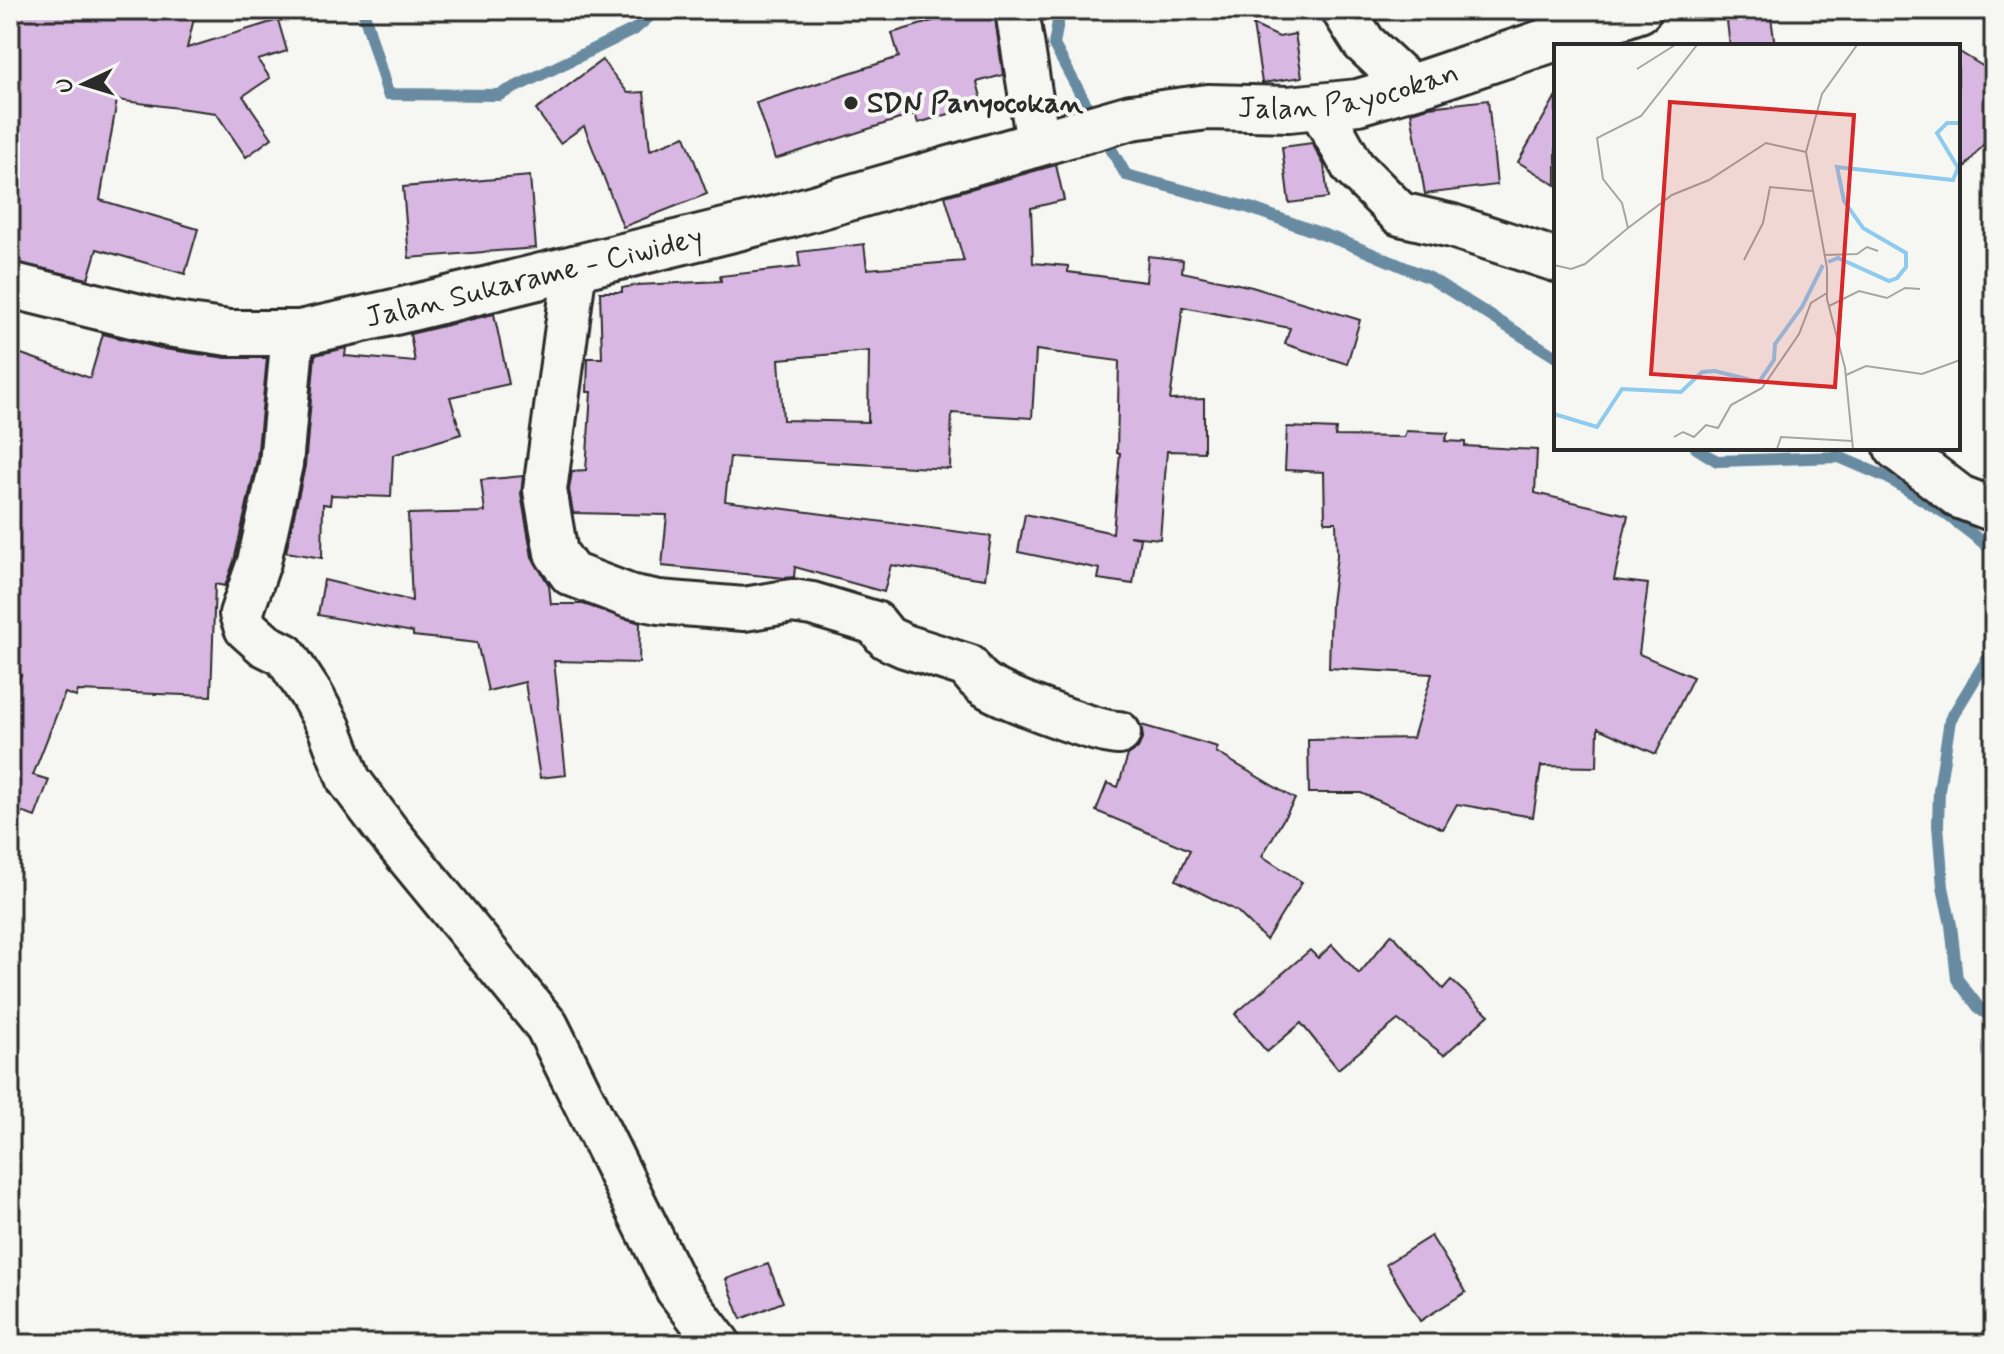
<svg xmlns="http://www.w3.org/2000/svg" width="2004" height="1354" font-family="Mynerve,sans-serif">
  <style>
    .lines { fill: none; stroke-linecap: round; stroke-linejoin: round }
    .stream { stroke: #678ba1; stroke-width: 12 }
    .building { fill: #d8b7e2; stroke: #2b2b2b; stroke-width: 2; fill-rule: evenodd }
    .minor-casing { stroke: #2b2b2b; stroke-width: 48 }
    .tertiary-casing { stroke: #2b2b2b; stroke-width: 50 }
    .minor { stroke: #f6f6f2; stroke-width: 42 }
    .tertiary { stroke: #f6f6f2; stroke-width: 44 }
    .poi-dot { fill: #2b2b2b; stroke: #f6f6f2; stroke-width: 3 }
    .labels { text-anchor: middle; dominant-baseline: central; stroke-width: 8; stroke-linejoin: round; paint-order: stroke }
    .street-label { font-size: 30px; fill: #2b2b2b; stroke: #f6f6f2 }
    .poi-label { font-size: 30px; font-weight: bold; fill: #2b2b2b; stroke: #f6f6f2; text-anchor: start }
    .inset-river { fill: none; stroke: #8fcbef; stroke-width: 4 }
    .inset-road { fill: none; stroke: #a5a5a2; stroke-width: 2 }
    .view { fill: #d62828; fill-opacity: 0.15; stroke: #d62828; stroke-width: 4 }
    .inset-edge { fill: none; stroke: #2b2b2b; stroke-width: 4 }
  </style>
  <rect width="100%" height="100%" fill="#f6f6f2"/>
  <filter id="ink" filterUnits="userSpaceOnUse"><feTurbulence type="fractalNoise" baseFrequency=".0125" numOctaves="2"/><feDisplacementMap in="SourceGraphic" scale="16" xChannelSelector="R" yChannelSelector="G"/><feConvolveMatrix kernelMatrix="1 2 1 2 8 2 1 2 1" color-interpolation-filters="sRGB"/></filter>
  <g filter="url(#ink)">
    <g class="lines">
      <!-- stream -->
      <g class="stream">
        <polyline points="363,10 388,94 499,95 635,29 657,10"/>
        <polyline points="1060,10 1054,45 1094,119"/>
        <polyline points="1103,135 1126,175 1250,208 1344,242 1430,278 1556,357"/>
        <polyline points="1696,448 1717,461 1839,457 1888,478 1946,514 1994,551"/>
        <polyline points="1994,648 1950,720 1939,790 1938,825 1943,887 1951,925 1957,979 1980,1009 1994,1019"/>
      </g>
    </g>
    <!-- building -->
    <g class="building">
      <polygon points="10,10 196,10 187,48 278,20 287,51 258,60 270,78 243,96 272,138 246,157 216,113 117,100 100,200 198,229 185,274 97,249 88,279 10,261"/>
      <polygon points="970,10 994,10 1003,75 977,82 983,104 918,123 915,114 775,159 756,103 899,57 892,33"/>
      <polygon points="1747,10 1770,10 1775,46 1730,46 1726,13"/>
      <polygon points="1253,25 1279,37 1295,34 1302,77 1262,83"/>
      <polygon points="1958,51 1994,73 1994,131 1958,176"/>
      <polygon points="602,60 628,93 644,92 650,150 685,136 707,194 623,227 584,126 560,143 536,110"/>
      <polygon points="1556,96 1556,185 1518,162"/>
      <polygon points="1488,100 1497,185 1425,194 1411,112 1429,107"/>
      <polygon points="1312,143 1324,165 1328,198 1289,203 1282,147"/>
      <path d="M1056,165L1064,200L1031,208L1033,263L1068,266V272L1146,282L1148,256L1183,260L1182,272L1252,287L1360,320L1347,364L1285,344L1290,328L1183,307L1170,400L1204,399V452L1167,451L1160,539L1129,536L1140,538L1133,584L1098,579L1100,569L1018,552L1025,514L1113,533L1120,453H1117L1119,361L1036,350L1032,418L952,413L950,469L730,457L725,501L991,536L985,579L891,565L884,592L795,567L794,577L785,578L662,566L667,515L573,513L569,490L572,471L586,470L591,392H587L588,358H602L600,292H622V288L637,285L721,281L720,276L800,267L798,252L864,244L867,269L964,261L945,196ZM869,351L868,422L783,420L779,359Z"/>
      <polygon points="530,176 536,248 409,258 403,187"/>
      <polygon points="494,314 509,384 450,397 461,434 393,455 391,497 331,495 330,505 323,504 322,558 286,552 305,466 315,355 346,348 345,356 415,362 410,334"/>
      <polygon points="103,334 164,349 226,358 267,358 257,460 234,561 225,586 215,584 211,696 78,691 76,697 65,693 33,775 49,780 35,817 19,811 13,828 10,828 10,704 21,675 10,671 10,350 90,378"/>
      <polygon points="1287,427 1336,429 1335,436 1404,437 1406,431 1448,433 1445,441 1465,442 1465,446 1537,450 1535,493 1628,515 1614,580 1648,584 1639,654 1693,677 1656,754 1598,728 1597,767 1541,766 1533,817 1457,804 1443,829 1361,793 1309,793 1308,740 1413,738 1432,674 1329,668 1331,603 1337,556 1336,522 1325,522 1324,472 1285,470"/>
      <polygon points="523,476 521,494 532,557 549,585 551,604 583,604 640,623 639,663 554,661 566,775 540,778 525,682 488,691 477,643 413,636 413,632 318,615 324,580 412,601 408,514 485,512 481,480"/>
      <polygon points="1141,725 1218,747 1216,752 1295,799 1262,856 1302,882 1266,940 1237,911 1176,880 1190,850 1096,811 1107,783 1118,787 1128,755 1138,748 1143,737"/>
      <polygon points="1392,934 1443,989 1451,980 1489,1015 1444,1055 1398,1020 1338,1069 1301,1023 1267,1052 1235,1014 1310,950 1318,958 1332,945 1359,974"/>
      <polygon points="1431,1236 1466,1292 1420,1321 1386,1264"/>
      <polygon points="768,1264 783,1302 741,1319 726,1279"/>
    </g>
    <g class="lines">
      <!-- minor casing -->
      <g class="minor-casing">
        <g id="minor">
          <polyline points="1017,10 1038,143"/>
          <polyline points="1343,10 1364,43 1410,86"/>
          <polyline points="1319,106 1353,167 1400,214 1452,226 1556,260"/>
          <path d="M575,267L545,490L556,553L571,574L629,596L659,602L744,609L792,601L812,604L875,623L887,638L905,646L968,666C973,675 981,683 990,688C1012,700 1096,733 1119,733"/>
          <polyline points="293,333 281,464 259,562 241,614 246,628 265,645 285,655 312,696 329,727 349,780 387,831 547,1026 677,1289 719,1344"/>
          <polyline points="1896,448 1960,497 1994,510"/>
        </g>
      </g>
      <!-- tertiary casing -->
      <g class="tertiary-casing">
        <g id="tertiary">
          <path id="s1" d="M10,285L168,324L229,333H300L399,311L786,216L1131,117L1208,107L1289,109L1358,102L1426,82L1639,10"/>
        </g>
      </g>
      <!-- minor -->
      <use href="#minor" class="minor"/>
      <!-- tertiary -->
      <use href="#tertiary" class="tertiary"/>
    </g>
  </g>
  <!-- markers -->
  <circle class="poi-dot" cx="851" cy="103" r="8"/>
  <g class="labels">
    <!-- street labels -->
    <g class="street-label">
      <text stroke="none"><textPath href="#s1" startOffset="1374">Jalan Payocokan</textPath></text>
      <text stroke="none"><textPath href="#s1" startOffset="536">Jalan Sukarame - Ciwidey</textPath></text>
    </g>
    <!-- poi labels -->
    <g class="poi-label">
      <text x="867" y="103">SDN Panyocokan</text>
    </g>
  </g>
  <!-- overview -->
  <g transform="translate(1554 44)">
    <rect width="406" height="406" fill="#f6f6f2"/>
    <path class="inset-river" d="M274,218L284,214L335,237L343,234L352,223V209L309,184L290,157L283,123L399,136L404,124L383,89L393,79H406M0,370L43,383L68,345L127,348L148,328L161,327L205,338L220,316L221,300L248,263L269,221"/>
    <path class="inset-road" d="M83,25L121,1M74,184L118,151L155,136L212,99L252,108M270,211L303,210L313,203L324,207M190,216L209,179L216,143L258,147M0,221L17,225L31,220L74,184L68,159L49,135L43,94L87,72L143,1M275,262L305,247L333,254L351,244L366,245M292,331L312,322L368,330L406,316M120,393L129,388L140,393L152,381L164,384L177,361L208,344L245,290L257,259L273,249M223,405L227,393L298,397M299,405L291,324L273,255V224L252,108L268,50L303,1"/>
    <path class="view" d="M116,58L300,71L281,343L97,330Z"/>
    <rect width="406" height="406" class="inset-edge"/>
  </g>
  <!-- margin -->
  <rect width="2004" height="1354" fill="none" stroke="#f6f6f2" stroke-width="40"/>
  <rect x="20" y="20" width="1964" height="1314" fill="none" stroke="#2b2b2b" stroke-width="3" filter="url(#ink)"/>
  <!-- north arrow -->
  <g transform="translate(84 84) rotate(266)" stroke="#f6f6f2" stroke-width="6" paint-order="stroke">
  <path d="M0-6L14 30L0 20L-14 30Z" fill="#2b2b2b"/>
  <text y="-12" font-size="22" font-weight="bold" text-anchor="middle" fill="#2b2b2b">U</text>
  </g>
</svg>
